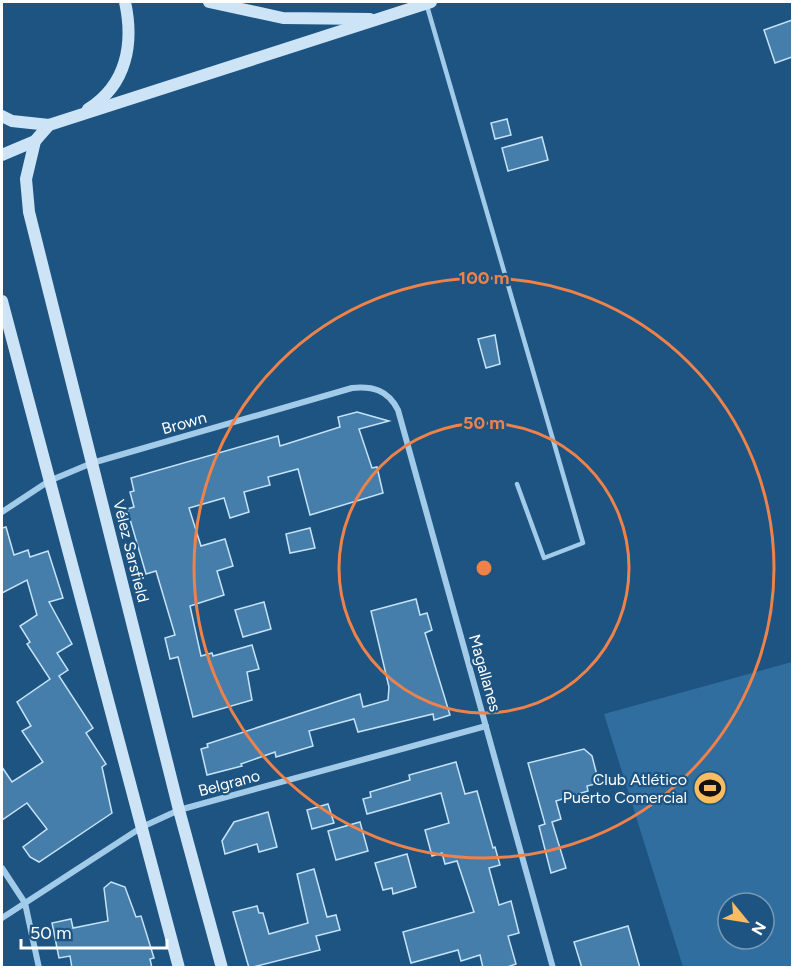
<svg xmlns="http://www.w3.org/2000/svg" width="794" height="969" font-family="Figtree,sans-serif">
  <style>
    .green { fill: #306ea0; fill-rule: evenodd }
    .building { fill: #457eab; stroke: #c6e2f7; stroke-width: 1.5 }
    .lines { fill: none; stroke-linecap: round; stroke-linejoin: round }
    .lane { stroke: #a2cae9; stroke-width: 4.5 }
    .street { stroke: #a2cae9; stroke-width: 6 }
    .secondary { stroke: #cde4f7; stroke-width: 12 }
    .ring { fill: none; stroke: #ee8249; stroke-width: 3 }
    .labels { text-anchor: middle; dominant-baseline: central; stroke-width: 4.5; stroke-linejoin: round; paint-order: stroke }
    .street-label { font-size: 16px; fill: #fff; stroke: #1d5481 }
    .poi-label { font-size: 16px; fill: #fff; stroke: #1d5481; text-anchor: end }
    .centre { fill: #ee8249; stroke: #1d5481; stroke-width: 3 }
    .ring-label { font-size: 18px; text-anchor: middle; font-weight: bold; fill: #ee8249; stroke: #1d5481; stroke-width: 4.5; stroke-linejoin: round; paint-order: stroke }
  </style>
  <rect width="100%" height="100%" fill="#1d5481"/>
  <!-- green -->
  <path class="green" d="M792,662V967H683L604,714ZM728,903H764V939H728Z"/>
  <!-- building -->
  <g class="building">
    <polygon points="792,20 792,57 775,63 764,30"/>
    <polygon points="507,119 511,135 495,139 491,123"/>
    <polygon points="542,137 548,160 508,171 502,148"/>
    <polygon points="495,335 500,364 486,368 478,339"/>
    <polygon points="357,412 389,421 359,429 372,468 377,467 383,493 310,515 298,469 268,477 270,485 244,492 249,512 230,518 224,498 189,508 201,546 225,539 233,566 217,571 224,595 190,606 201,656 212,653 213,656 252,645 259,669 247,672 252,700 193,717 178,657 170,659 165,638 175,635 156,571 146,574 127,509 134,507 130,492 134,491 131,478 278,436 280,446 340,427 338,417"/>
    <polygon points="6,527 14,555 28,550 30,557 48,551 63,598 49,602 72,644 57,653 68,670 59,676 93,728 86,733 106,764 102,767 112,813 39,862 30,857 23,847 47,829 27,803 2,820 2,767 12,782 43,762 22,731 31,726 17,702 50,679 27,644 30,642 20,626 37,615 27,580 2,593 2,528"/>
    <polygon points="310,528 315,548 290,553 286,534"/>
    <polygon points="416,599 420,615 427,613 432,630 425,633 450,715 434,720 433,714 358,732 354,719 309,731 313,746 276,757 275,752 241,764 242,766 207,775 201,749 208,747 207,744 360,694 363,707 388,700 389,687 371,611"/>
    <polygon points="264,602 271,629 243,637 235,610"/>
    <polygon points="584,749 592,756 599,783 587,786 588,791 556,801 561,819 552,822 566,868 551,873 539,826 545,824 528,763"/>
    <polygon points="456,762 465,794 477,791 493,848 495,847 500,865 489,868 499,905 511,901 519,933 508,936 516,964 504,968 483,968 480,955 461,961 458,950 411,963 403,932 474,912 457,861 445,864 442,853 432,856 425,830 449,823 441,793 367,814 363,799 371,797 370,792 410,780 409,775"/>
    <polygon points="328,804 334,823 312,829 307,810"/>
    <polygon points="268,812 277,847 259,852 257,844 225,854 222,841 234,822"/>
    <polygon points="360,822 368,851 336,860 328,831"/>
    <polygon points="407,854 416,887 393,894 392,888 383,890 375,863"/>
    <polygon points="314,869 327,917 336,915 340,930 316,936 320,950 249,968 233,912 257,906 259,913 263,913 269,934 308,923 297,874"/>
    <polygon points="111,882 125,887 136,917 141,916 154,958 150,959 152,968 72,968 70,956 59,958 52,923 71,919 73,928 108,921 104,888"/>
    <polygon points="628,926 640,968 582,968 574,942"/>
  </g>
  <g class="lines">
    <!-- lane -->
    <polyline class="lane" points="427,6 583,543 544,558 517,484"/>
    <!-- street -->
    <g class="street">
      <path d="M2,512L49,481L92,463L352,388C373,386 388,390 398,410L553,968"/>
      <polyline points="2,868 25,903 39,968"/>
      <polyline points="2,918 142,827 179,810 486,726"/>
    </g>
    <!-- secondary -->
    <g class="secondary">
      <polyline points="209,2 283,18 370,19"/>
      <path d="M88,109C127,85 134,43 125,2"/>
      <polyline points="2,116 12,121 49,125 431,2"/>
      <polyline points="35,141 26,179 29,212 179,810 222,968"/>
      <polyline points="2,155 35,141 49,125"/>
      <polyline points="2,301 179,968"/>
    </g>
  </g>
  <!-- distance rings -->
  <g class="ring">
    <circle cx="484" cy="568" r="145"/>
    <circle cx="484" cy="568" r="290"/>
  </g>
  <!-- icons -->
  <defs>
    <g id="stadium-disc" transform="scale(1.725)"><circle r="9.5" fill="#f9bc60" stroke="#1d5481"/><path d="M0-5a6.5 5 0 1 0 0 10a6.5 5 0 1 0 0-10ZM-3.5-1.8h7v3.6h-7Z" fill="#111"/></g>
  </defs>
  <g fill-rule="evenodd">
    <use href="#stadium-disc" x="710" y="788"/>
  </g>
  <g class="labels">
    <!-- street labels -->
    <g class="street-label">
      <text transform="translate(184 423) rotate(-16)">Brown</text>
      <text transform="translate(131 551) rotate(76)">Vélez Sarsfield</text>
      <text transform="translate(485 673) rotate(74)">Magallanes</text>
      <text transform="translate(229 783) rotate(-15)">Belgrano</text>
    </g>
    <!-- poi labels -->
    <g class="poi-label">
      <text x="687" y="779">Club Atlético<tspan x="687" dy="18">Puerto Comercial</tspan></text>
    </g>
  </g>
  <circle cx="484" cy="568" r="9" class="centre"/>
  <g class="ring-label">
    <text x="484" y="284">100 m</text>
    <text x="484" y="429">50 m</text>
  </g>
  <!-- border -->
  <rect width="794" height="969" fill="none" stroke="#ffffff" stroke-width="6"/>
  <!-- north arrow -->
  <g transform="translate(746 921) rotate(120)"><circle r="28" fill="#1d5481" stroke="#7798b3" stroke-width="1.5"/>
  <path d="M0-4.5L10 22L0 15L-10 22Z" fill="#f9bc60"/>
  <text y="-9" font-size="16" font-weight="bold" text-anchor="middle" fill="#ffffff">N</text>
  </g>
  <!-- scale -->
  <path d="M21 939v9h146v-9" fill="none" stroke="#ffffff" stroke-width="3"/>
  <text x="30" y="939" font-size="18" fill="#ffffff" stroke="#1d5481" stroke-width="4.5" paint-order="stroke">50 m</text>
</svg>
